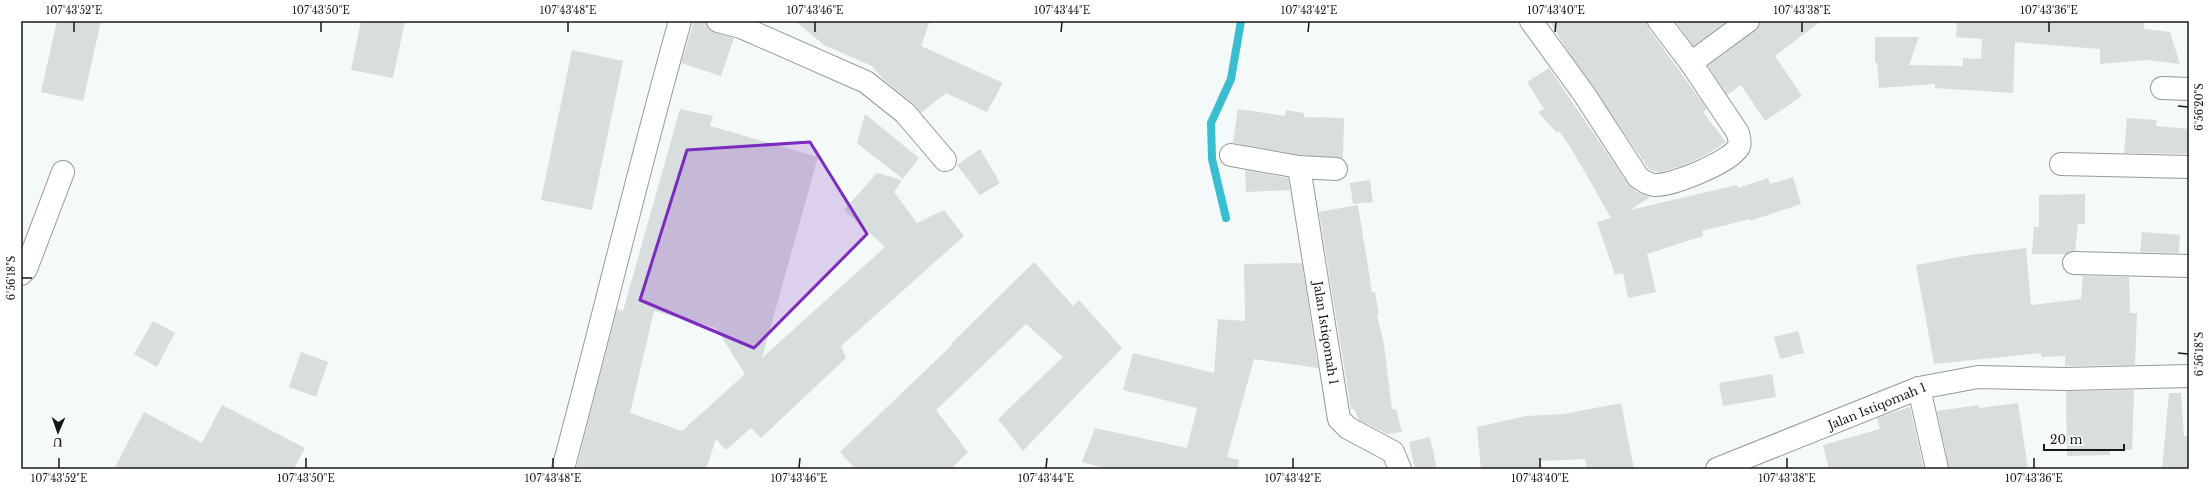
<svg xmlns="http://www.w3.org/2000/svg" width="2210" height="490" font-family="'Libre Baskerville',serif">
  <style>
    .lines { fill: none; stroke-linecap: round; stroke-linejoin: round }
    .stream { stroke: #38bdd1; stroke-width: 8 }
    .building { fill: #d8ddde; fill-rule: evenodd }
    .minor-casing { stroke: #959a9a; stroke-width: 24 }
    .minor { stroke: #fff; stroke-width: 22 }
    .marked { fill: #7b2cbf; fill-opacity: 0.2; stroke: #7b2cbf; stroke-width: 3; stroke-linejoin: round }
    .ticks { fill: none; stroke: #171919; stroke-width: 1.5 }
    .labels { text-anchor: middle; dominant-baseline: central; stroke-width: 3; stroke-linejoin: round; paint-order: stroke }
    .street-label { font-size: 12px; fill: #171919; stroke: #fff }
    .neatline { fill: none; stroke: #171919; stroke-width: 1.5 }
    .ticks-label { font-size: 10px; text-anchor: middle; fill: #171919 }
  </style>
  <rect width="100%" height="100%" fill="#f4f9f9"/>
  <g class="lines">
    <!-- stream -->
    <polyline class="stream" points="1226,218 1212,159 1211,123 1231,79 1241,21"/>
  </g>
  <!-- building -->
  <g class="building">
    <polygon points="57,21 101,21 83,101 41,92"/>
    <polygon points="361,21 405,21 393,78 351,70"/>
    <polygon points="694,21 706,21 710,30 734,38 721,76 681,63"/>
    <polygon points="795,21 930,21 921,46 1003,83 987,112 946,93 921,113 913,103 884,80 872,66 824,45"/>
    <polygon points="1550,21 1647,21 1649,29 1707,109 1703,112 1726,142 1706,155 1682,166 1660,172 1655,172 1649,169 1567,50"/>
    <polygon points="1675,21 1727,21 1693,46"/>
    <polygon points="1760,21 1821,21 1775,56 1802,96 1765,121 1741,85 1727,95 1708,66 1755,31"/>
    <polygon points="1957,21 2144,21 2144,29 2170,32 2180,64 2147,60 2100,64 2100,49 2015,42 2013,93 1935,88 1935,84 1879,88 1877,63 1875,63 1875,37 1919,37 1909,65 1963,66 1963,58 1981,59 1982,39 1956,37"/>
    <polygon points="572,50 623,61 592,210 541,200"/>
    <polygon points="1549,68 1628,184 1637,192 1650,197 1630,210 1737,185 1738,188 1768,178 1770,184 1793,177 1801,204 1750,221 1750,219 1702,231 1703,236 1647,254 1656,292 1628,298 1623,273 1615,275 1597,222 1611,218 1574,153 1559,131 1557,133 1538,112 1544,109 1527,82"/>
    <path d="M680,109L713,116L710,126L818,157L762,358L885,247L844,210L877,173L902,180L894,192L917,223L944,210L964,236L841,346L846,358L761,438L751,428L726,450L716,439L706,469H576L617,309L623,311ZM654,311L716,328L745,374L682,431L630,413Z"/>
    <polygon points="1238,109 1285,116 1286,110 1304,113 1304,117 1344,118 1343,159 1300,155 1233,143"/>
    <polygon points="865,114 919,158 903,179 857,143"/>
    <polygon points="2127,118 2157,120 2156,126 2189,129 2189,154 2124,153"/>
    <polygon points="980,149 1000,183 980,195 957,165"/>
    <polygon points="1245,170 1288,178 1290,190 1246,192"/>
    <polygon points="1370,180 1373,202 1353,204 1350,183"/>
    <polygon points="2085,194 2085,224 2078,224 2075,251 2066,254 2032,254 2034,227 2039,227 2039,195"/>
    <polygon points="1358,205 1372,292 1375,292 1379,315 1377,315 1384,345 1392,409 1396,409 1402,432 1387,434 1359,420 1354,409 1351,409 1319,212"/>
    <polygon points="2142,232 2180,235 2179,253 2140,252"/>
    <polygon points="2026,248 2031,305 2081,299 2083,276 2129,277 2130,313 2137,313 2135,365 2065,366 2065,356 2041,357 2041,353 1934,364 1916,265 1970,255"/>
    <polygon points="1034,262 1073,306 1079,300 1122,348 1023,451 998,419 1063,357 1026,324 936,410 968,452 951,469 855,469 840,452 952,345 951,344"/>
    <polygon points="1302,263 1318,368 1254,359 1227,457 1239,460 1238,469 1108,469 1082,462 1095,428 1187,448 1197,408 1123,390 1133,353 1214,373 1218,319 1245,321 1244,264"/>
    <polygon points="153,321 175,333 157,367 134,354"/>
    <polygon points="1798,331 1804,353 1780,359 1774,337"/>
    <polygon points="301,352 328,362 316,397 289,387"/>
    <polygon points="1772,374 1776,397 1723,406 1719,383"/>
    <polygon points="2134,390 2132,450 2110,450 2110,455 2067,456 2066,391"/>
    <polygon points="2169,393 2181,393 2184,436 2189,436 2189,469 2162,469"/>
    <polygon points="1621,403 1634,469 1587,469 1585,459 1540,461 1541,469 1481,469 1477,427 1526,416 1564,414"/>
    <polygon points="2018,403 2028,469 1949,469 1937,411 1979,405 1979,408"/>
    <polygon points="222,405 305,448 294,469 114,469 144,412 202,443"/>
    <polygon points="1910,407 1924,469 1829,469 1823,445 1880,429 1877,418"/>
    <polygon points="1430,437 1437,469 1415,469 1409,442"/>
  </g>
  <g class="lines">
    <!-- minor casing -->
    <g class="minor-casing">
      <g id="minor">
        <polyline points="718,21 741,27 866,82 905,113 945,160"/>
        <path d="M1531,21L1584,94L1638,177C1643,181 1648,184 1654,185C1672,186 1728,163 1738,148C1741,145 1739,138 1738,133L1691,63L1659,21"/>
        <polyline points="1691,63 1748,21"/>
        <polyline points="2162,88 2189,89"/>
        <polyline points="1231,155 1299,167 1336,169"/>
        <polyline points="2061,164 2189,167"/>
        <polyline points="1299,167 1339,419 1348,428 1393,452 1400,469"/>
        <polyline points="2074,263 2189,266"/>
        <polyline points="21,274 26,269 63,172"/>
        <polyline points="1919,388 1937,469"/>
        <path d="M563,469C603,320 638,170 680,21"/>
        <polyline points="1717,469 1919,388 1978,377 2065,379 2189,376"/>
      </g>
    </g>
    <!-- minor -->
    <use href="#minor" class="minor"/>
  </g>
  <!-- marked area -->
  <path class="marked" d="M810,142L867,234L754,348L640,300L687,150Z"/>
  <!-- ticks -->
  <path class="ticks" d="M74,32V22M321,32V22M568,32V22M815,32V22M1061,32L1062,22M1308,32L1309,22M1555,32L1556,22M1802,32V22M2049,32V22M2178,106L2188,107M22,278H32M2178,353L2188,354M59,468V458M306,468V458M553,468V458M799,468L800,458M1046,468L1047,458M1293,468V458M1540,468V458M1787,468V458M2034,468V458"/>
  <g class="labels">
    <!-- street labels -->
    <g class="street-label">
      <text transform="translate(1326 333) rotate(81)">Jalan Istiqomah 1</text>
      <text transform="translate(1877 406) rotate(-22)">Jalan Istiqomah 1</text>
    </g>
  </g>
  <!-- border -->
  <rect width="2210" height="490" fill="none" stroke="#ffffff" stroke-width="44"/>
  <!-- north arrow -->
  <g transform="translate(58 432) rotate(182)" stroke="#ffffff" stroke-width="3" paint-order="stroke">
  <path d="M0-3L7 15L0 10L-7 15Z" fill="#171919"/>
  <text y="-6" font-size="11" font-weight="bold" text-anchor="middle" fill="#171919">U</text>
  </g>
  <!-- scale -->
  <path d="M2044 444v6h80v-6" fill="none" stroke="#171919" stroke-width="2"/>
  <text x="2050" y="444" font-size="12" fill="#171919" stroke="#ffffff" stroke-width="3" paint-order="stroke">20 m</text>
  <rect x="22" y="22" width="2166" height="446" class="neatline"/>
  <g class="ticks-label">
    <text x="74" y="14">107°43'52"E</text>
    <text x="321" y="14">107°43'50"E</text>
    <text x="568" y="14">107°43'48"E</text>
    <text x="815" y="14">107°43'46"E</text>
    <text x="1062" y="14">107°43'44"E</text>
    <text x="1309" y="14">107°43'42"E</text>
    <text x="1556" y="14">107°43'40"E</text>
    <text x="1802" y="14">107°43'38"E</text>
    <text x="2049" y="14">107°43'36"E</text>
    <text transform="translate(2199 107) rotate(-90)" y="4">6°56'20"S</text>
    <text transform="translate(11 278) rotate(-90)" y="4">6°56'18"S</text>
    <text transform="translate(2199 354) rotate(-90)" y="4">6°56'18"S</text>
    <text x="59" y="482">107°43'52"E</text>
    <text x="306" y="482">107°43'50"E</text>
    <text x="553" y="482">107°43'48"E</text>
    <text x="799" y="482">107°43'46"E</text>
    <text x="1046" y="482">107°43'44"E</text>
    <text x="1293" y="482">107°43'42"E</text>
    <text x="1540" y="482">107°43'40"E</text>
    <text x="1787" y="482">107°43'38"E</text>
    <text x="2034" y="482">107°43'36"E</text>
  </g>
</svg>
